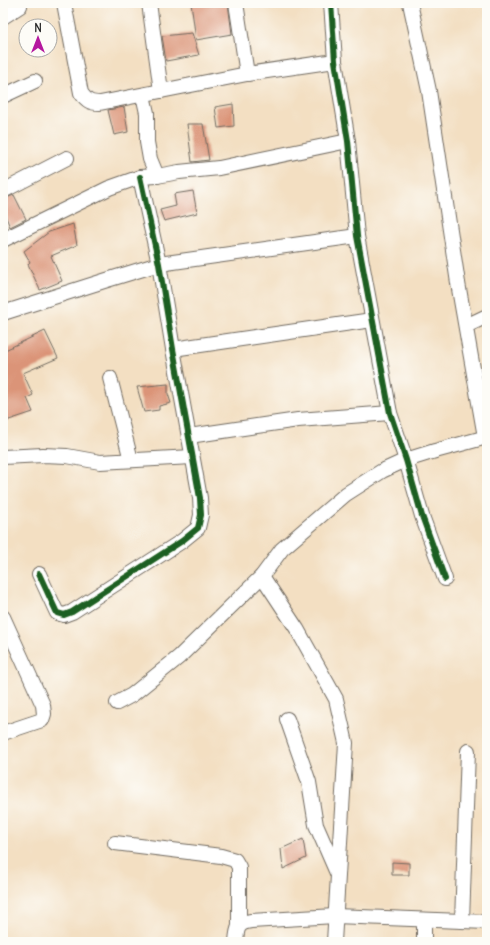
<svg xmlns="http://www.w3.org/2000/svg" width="490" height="945" font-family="Delius,sans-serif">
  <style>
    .building { fill: #db9478 }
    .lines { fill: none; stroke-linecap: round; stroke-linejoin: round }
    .minor-casing { stroke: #716a60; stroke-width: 16 }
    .minor { stroke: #fff; stroke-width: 14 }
    .cycleway-casing { stroke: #fdfcf7; stroke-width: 8 }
    .cycleway { stroke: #1b5e20; stroke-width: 6 }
  </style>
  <rect width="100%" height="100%" fill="#fdfcf7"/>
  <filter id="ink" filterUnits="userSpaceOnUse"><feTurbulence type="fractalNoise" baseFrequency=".025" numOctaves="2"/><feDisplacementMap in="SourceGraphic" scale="8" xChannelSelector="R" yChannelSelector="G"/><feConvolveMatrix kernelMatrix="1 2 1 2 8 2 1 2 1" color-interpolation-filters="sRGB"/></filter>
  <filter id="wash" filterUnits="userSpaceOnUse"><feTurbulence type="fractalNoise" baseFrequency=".012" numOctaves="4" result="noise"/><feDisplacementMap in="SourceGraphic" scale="16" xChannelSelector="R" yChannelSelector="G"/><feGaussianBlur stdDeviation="0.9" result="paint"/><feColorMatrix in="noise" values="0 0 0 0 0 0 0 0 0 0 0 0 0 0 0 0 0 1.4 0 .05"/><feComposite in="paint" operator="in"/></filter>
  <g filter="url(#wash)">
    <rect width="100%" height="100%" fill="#f3dfc2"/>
    <g id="blocks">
      <!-- building -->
      <g class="building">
        <polygon points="191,3 228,3 232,34 196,40"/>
        <polygon points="192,33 199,55 166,61 162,36"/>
        <polygon points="233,104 234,126 218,128 215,107"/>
        <polygon points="124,107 128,132 114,135 108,110"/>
        <polygon points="187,124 203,124 209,160 192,162"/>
        <polygon points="193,191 197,213 164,221 160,210 176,206 174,194"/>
        <polygon points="14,195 26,219 10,227 3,210 3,199"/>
        <polygon points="73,224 77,245 51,256 62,281 40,290 28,264 30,262 24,251 49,232"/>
        <polygon points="45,331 58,358 23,373 33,395 27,398 33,412 3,422 3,351"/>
        <polygon points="168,384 168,394 171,403 159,406 159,410 144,412 137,387"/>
        <polygon points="303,839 306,858 283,869 281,849"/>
        <polygon points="392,862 409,863 409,875 392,875"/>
      </g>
    </g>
  </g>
  <g filter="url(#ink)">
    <use href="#blocks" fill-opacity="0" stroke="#716a60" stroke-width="1"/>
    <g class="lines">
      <!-- minor casing -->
      <g class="minor-casing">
        <g id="minor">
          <path d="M64,3L81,93C87,101 90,103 100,103L247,74L335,61"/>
          <polyline points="149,3 161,91"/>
          <polyline points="236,3 247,74"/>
          <polyline points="331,3 335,61 348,141 357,236 390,413 406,460 422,516 445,579"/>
          <polyline points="410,3 429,91 458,283 485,437"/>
          <polyline points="3,17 20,6"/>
          <polyline points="143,95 147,113 147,142 150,159 157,176"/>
          <polyline points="3,96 35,81"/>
          <polyline points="3,191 67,158"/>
          <polyline points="3,240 109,188 140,177 157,176 179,172 219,168 348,141"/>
          <polyline points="3,313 107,280 159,264 357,236"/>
          <polyline points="466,326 487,316"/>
          <polyline points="173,349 372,320"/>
          <polyline points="110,378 131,460"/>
          <polyline points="189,436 298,420 390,413"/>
          <polyline points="3,457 43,455 67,456 100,462 192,457"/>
          <polyline points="39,574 57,613 64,615 72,612 182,541 198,528 201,515 200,498 173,349 159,264 140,177"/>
          <polyline points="262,576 297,629 336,699 346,743 334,942"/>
          <polyline points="3,617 43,705 44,714 42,720 3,733"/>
          <polyline points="117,703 132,695 179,657 262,576 282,549 346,494 382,471 406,460 435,451 487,437"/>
          <polyline points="287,719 309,782 316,825 337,873"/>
          <polyline points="115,843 221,856 235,860 239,867 239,926"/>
          <polyline points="462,921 468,751"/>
          <path d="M236,942C237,929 237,923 251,921L335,916L487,922"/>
          <polyline points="424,942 424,920"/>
        </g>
      </g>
      <!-- minor -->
      <use href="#minor" class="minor"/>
      <!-- cycleway casing -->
      <g class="cycleway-casing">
        <g id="cycleway">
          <polyline points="331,3 335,61 348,141 357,236 390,413 406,460 422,516 445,579"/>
          <polyline points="39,574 57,613 64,615 72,612 182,541 198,528 201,515 200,498 173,349 159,264 140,177"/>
        </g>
      </g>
      <!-- cycleway -->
      <use href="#cycleway" class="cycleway"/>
    </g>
  </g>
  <!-- margin -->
  <rect width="490" height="945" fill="none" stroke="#fdfcf7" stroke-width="16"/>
  <!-- north arrow -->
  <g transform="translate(38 38)"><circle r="19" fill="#fdfcf7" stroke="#a9a8a5"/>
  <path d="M0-3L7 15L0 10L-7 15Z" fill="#b5179e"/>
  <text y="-6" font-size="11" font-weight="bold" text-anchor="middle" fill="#2b2b2b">N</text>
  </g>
</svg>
